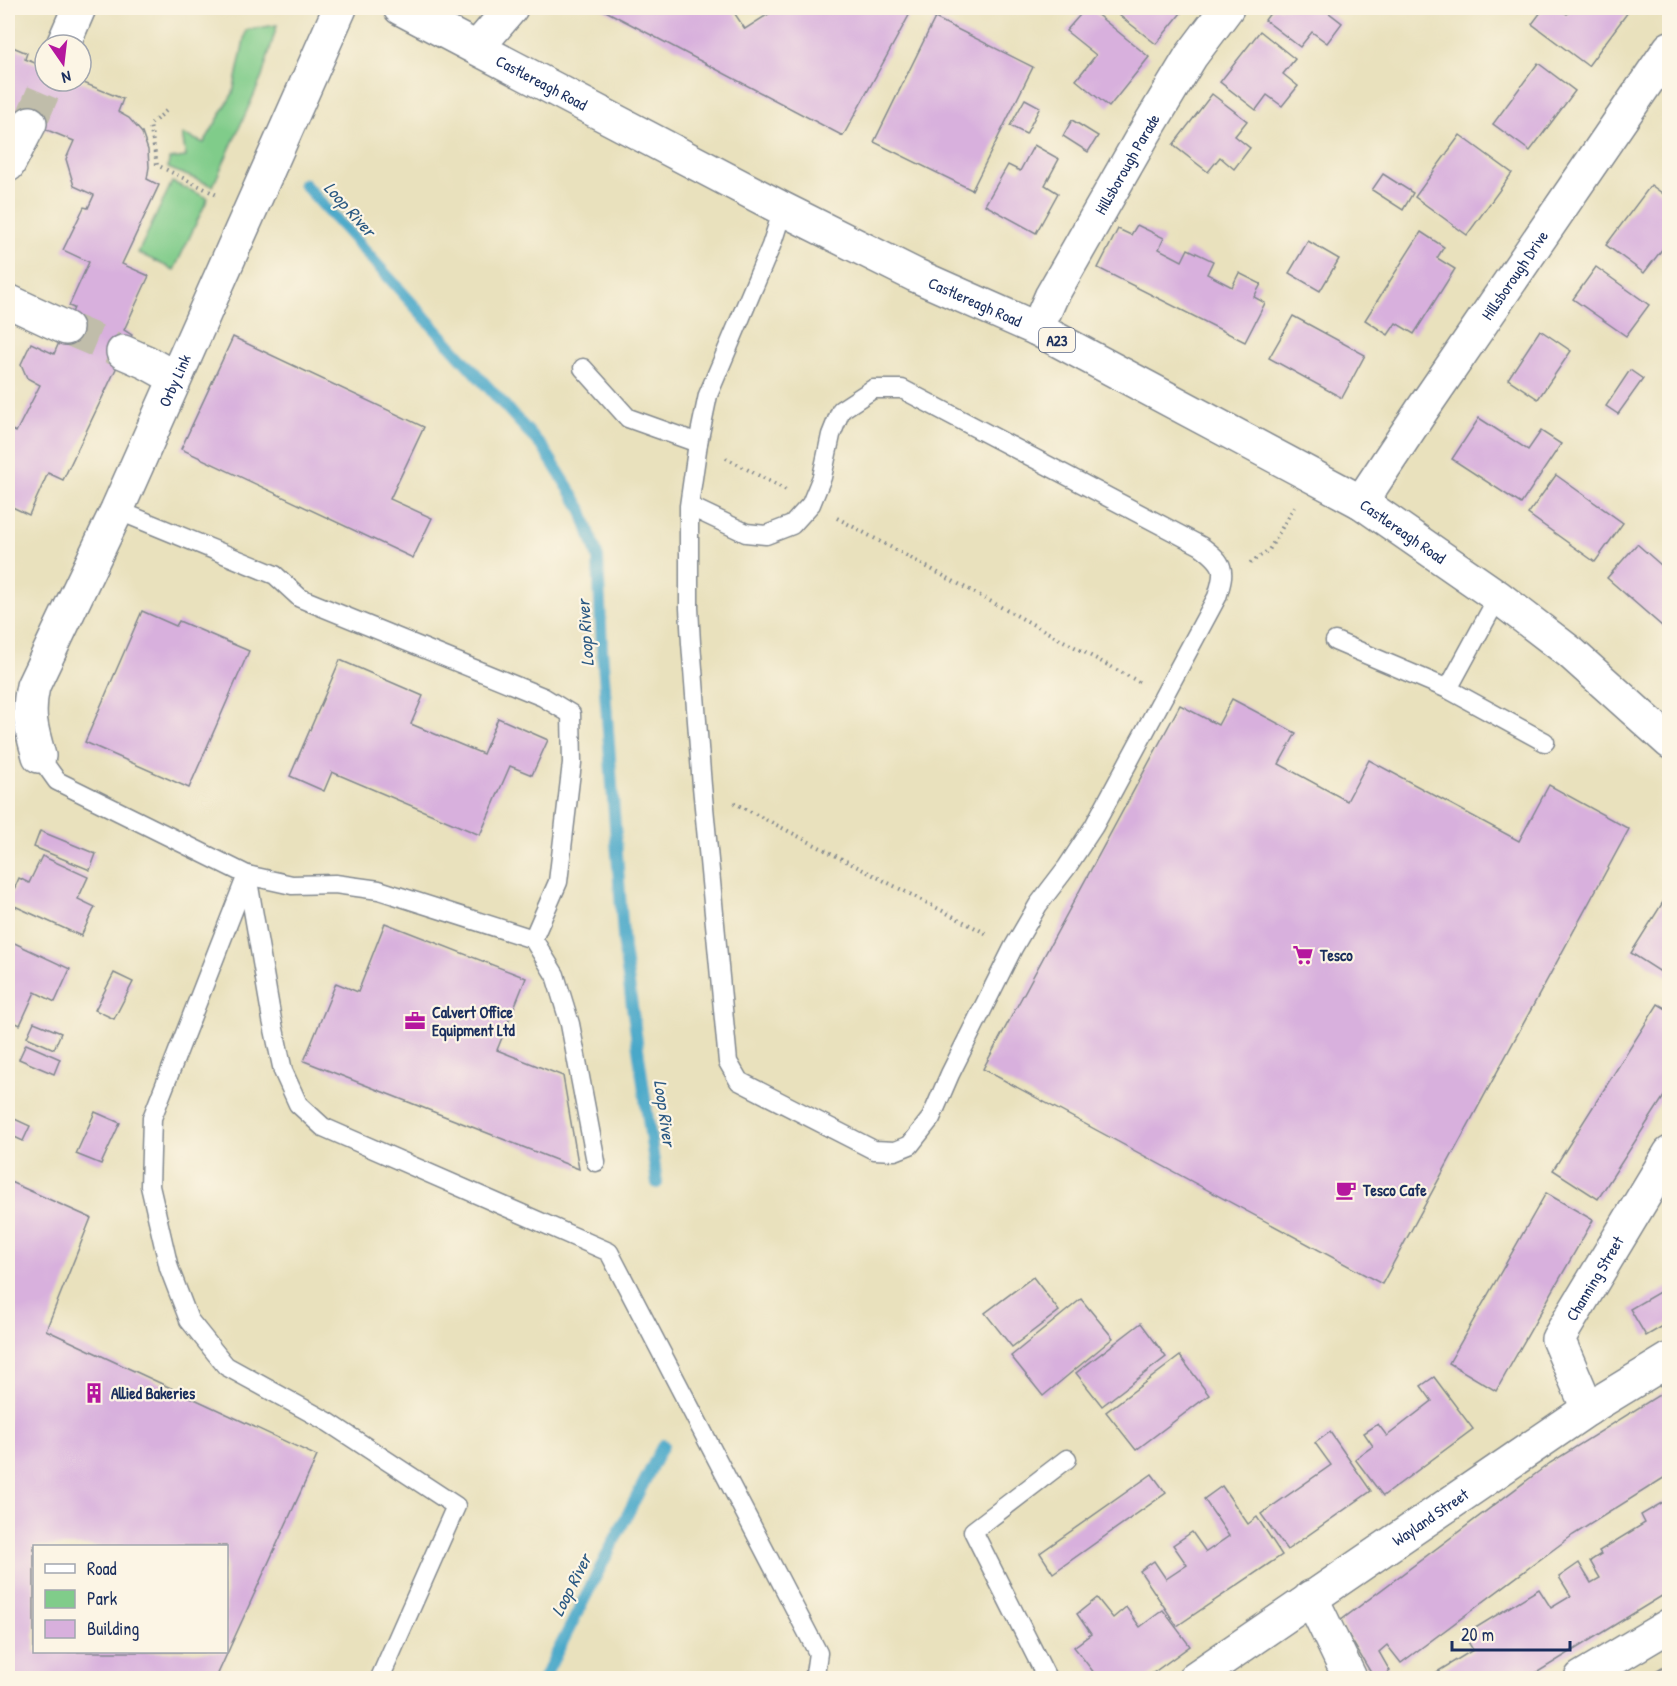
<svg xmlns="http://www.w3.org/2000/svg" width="1677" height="1686" font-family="'Patrick Hand',sans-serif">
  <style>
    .green { fill: #80cc8a; stroke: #4e7e74; stroke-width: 1.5 }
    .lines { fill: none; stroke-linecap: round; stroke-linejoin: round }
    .stream { stroke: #4aa8c9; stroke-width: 12 }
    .building { fill: #d8b0dd; fill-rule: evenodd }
    .street-tunnel { stroke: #c0bdaa; stroke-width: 33; stroke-dasharray: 33 16; stroke-linecap: butt }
    .lane-casing { stroke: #82888e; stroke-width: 21 }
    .street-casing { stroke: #82888e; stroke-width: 36 }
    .primary-casing { stroke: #82888e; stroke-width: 36 }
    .path { stroke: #82888e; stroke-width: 4; stroke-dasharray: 1.5 4.5; stroke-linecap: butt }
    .lane { stroke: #fff; stroke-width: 18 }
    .street { stroke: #fff; stroke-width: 33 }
    .primary { stroke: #fff; stroke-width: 33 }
    .labels { text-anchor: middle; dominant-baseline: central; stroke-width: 4.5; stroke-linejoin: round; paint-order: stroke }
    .shield { fill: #fcf5e5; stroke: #5e6a86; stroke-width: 1.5 }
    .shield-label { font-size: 15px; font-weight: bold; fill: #1b2f5e }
    .street-label { font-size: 16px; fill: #1b2f5e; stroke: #fcf5e5 }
    .poi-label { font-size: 16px; font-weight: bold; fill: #1b2f5e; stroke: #fcf5e5; text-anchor: start }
    .water-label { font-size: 18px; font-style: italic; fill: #2b5983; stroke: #fcf5e5 }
  </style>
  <rect width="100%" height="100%" fill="#fcf5e5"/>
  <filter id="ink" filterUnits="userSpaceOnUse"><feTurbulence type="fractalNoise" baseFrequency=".0167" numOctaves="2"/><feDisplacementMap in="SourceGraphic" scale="12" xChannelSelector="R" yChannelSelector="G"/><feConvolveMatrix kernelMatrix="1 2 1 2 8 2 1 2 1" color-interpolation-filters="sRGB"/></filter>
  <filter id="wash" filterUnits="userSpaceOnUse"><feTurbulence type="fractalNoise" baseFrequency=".008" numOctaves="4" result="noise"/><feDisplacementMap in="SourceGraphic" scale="24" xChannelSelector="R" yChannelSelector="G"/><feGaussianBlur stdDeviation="1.35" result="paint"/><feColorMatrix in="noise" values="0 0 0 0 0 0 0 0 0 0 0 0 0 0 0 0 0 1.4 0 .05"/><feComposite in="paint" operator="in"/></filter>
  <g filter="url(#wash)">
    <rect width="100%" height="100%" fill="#e9e1bd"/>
    <!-- green -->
    <g class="green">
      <polygon points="277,25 262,77 213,186 168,168 169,159 186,157 182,134 204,143 233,93 246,30"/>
      <polygon points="172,182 208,198 174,270 138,253"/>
    </g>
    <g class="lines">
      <!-- stream -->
      <g class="stream">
        <polyline points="304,184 544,449 581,508 598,558 602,649 624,949 657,1183"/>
        <polyline points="544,1678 663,1445"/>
      </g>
    </g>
    <g id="blocks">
      <!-- building -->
      <g class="building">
        <polygon points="600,8 731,8 745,29 778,8 913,8 843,136"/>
        <polygon points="1086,8 1089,8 1149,57 1109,107 1076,80 1096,55 1066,31"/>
        <polygon points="1110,8 1185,8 1156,44"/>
        <polygon points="1274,8 1331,8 1328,12 1342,23 1327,43 1312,32 1300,47 1265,20"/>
        <polygon points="1544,8 1558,8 1567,14 1572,8 1631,8 1588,66 1532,24"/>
        <polygon points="935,18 1033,67 972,190 874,142"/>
        <polygon points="1260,31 1295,59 1283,74 1298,86 1282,106 1267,95 1256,110 1220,82"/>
        <polygon points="8,45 27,53 25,59 45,67 45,81 79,81 123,99 118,112 129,118 142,133 148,150 149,167 147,179 159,185 122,264 149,276 124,330 132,335 63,480 48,473 29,515 8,505 8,428 16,432 40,385 27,378 21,364 31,343 54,354 74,308 69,306 89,262 63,250 84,207 88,208 94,195 74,186 66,159 74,141 8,114"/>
        <polygon points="1538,63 1575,91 1530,151 1493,124"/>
        <polygon points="1212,94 1247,121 1235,136 1250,148 1234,169 1220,157 1208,172 1173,145"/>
        <polygon points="1025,99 1040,107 1026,134 1010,126"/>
        <polygon points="1072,120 1098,136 1088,152 1063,136"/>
        <polygon points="1460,135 1512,173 1467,235 1415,197"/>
        <polygon points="1034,145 1059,159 1045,185 1058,193 1036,233 985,205 1008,165 1020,171"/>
        <polygon points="1383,174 1413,193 1403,210 1372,190"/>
        <polygon points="1651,185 1670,199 1670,239 1644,273 1606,245"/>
        <polygon points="1137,225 1164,238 1159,249 1182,261 1188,249 1213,261 1207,274 1232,287 1239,273 1261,284 1254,297 1265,303 1245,342 1098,268 1118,229 1131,235"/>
        <polygon points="1421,232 1444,247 1437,258 1455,269 1414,334 1396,323 1388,335 1365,320"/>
        <polygon points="1308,241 1339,259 1320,291 1289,273"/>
        <polygon points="1596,267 1649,305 1626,336 1573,299"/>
        <polygon points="1293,316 1365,355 1342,398 1269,358"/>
        <polygon points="1540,330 1571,351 1538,399 1508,379"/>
        <polygon points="233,337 424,427 390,499 432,518 413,558 181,449"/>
        <polygon points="1630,370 1643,379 1618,414 1606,406"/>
        <polygon points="1479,418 1528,450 1541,431 1561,444 1521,504 1452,459"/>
        <polygon points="1556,475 1623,523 1595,562 1528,514"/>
        <polygon points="1637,544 1670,573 1670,633 1607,578"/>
        <polygon points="142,611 176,626 179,621 249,651 189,788 85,742"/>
        <polygon points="340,660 423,696 411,724 483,754 498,718 548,740 532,775 510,766 480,835 332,772 324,791 290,776"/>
        <polygon points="1232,699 1296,733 1279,764 1347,801 1369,760 1519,841 1549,785 1629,829 1382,1284 983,1069 1180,705 1218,725"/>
        <polygon points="40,831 96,854 90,870 34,847"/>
        <polygon points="42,856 88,877 78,899 95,907 81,936 8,903 19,878 29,883"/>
        <polygon points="1670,891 1670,978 1631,953"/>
        <polygon points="385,923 526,978 497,1050 563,1076 579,1169 304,1061 336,983 358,992"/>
        <polygon points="8,940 70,969 55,1002 35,992 20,1025 8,1019"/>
        <polygon points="114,973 133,982 114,1019 95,1010"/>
        <polygon points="1658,1004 1670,1011 1670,1087 1598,1199 1553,1170"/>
        <polygon points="34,1022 61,1033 54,1049 27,1037"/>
        <polygon points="26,1044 60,1059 54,1074 19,1059"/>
        <polygon points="95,1112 120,1123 101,1164 76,1154"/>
        <polygon points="8,1116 30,1126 23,1141 8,1134"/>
        <path d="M8,1181L91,1218L46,1330L317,1456L216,1678H8ZM34,1546H226V1652H34Z"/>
        <polygon points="1546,1193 1593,1220 1496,1391 1449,1363"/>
        <polygon points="1033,1277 1059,1311 1012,1347 985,1313"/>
        <polygon points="1668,1287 1670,1322 1646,1336 1630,1309"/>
        <polygon points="1081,1299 1113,1338 1043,1396 1011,1356"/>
        <polygon points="1141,1323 1166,1357 1102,1406 1076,1373"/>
        <polygon points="1180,1356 1209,1395 1136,1450 1106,1412"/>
        <polygon points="1434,1377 1473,1429 1383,1496 1355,1459 1373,1446 1364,1433 1378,1424 1387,1436 1432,1401 1421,1386"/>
        <polygon points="1670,1388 1670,1474 1573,1535 1401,1663 1387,1645 1379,1652 1390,1671 1381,1678 1374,1678 1340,1621 1550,1463"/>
        <polygon points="1330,1432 1371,1491 1287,1550 1261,1514 1331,1465 1315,1443"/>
        <polygon points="1152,1474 1166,1493 1053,1573 1040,1553"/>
        <polygon points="1222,1486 1248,1524 1257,1517 1282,1555 1177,1626 1140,1571 1154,1561 1166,1579 1187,1565 1173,1545 1192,1532 1206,1552 1229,1536 1204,1499"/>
        <polygon points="1670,1498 1670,1591 1528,1678 1427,1678 1473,1650 1464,1635 1539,1589 1551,1608 1571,1596 1559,1577 1579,1563 1591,1583 1600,1578 1590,1561 1601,1554 1599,1551 1645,1523 1641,1515"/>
        <polygon points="1097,1598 1113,1618 1126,1607 1140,1627 1163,1610 1190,1646 1146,1678 1098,1678 1074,1647 1091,1634 1077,1614"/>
        <polygon points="1670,1663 1670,1678 1645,1678 1659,1670"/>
      </g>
    </g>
  </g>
  <g filter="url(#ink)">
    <use href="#blocks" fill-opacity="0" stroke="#82888e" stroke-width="1.5"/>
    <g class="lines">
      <!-- street-tunnel -->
      <g class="street-tunnel">
        <polyline points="30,123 48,81"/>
        <polyline points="66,328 123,352"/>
      </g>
      <!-- lane casing -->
      <g class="lane-casing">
        <g id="lane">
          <polyline points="583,368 628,418 698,443"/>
          <path d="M689,506L746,533L766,535L792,525L811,504L822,477L831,435L841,410L873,389H902L1201,546C1225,564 1226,569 1217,597L1094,826L1067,867L1038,905L1013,948L950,1074L931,1118L910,1145L895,1151L874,1150L739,1081L728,1062L702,786L691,643L689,608V506L698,443L708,395L771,246L783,209"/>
          <polyline points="117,510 275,575 300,598 543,697 571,714 572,763 558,882 533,939"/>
          <polyline points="1335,641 1448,689 1545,742"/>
          <polyline points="1448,689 1498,597"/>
          <polyline points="39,756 57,781 247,875 152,1118 150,1186 169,1268 189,1320 226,1366 328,1422 456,1506 380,1678"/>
          <polyline points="596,1162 570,1024 555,975 533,939 379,890 335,884 292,885 247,875 272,1020 283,1071 298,1104 323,1127 609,1252 818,1653 815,1674 813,1678"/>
          <polyline points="1047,1678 973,1531 1067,1459"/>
        </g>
      </g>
      <!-- street casing -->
      <g class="street-casing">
        <g id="street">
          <polyline points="63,45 79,8"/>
          <polyline points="477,48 511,8"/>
          <polyline points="8,165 30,123"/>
          <polyline points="8,301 66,328"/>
          <path id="s1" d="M1037,329L1051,297L1141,139L1191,56L1227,8"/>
          <polyline points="123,352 146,362 175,378"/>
          <path id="s2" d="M1361,502L1422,410L1670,48"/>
          <path id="s3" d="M39,756C31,729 27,714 33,686L117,510L340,8"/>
          <path id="s4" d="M1588,1409L1558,1339L1670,1153"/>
          <polyline points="1311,1597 1350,1678"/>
          <path id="s5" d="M1195,1678L1588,1409L1670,1359"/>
          <polyline points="1581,1678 1670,1625"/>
        </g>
      </g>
      <!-- primary casing -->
      <g class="primary-casing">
        <g id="primary">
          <path id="s6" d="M400,8L783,209L915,275L1037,329L1361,502L1498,597L1571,653L1670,742"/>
        </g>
      </g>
      <!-- path -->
      <g class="path">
        <polyline points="166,111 150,125 157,165 217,195"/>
        <polyline points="726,458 786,490"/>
        <polyline points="837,518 1139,682"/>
        <polyline points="1250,563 1269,550 1294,507"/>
        <polyline points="734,803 989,935"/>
      </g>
      <!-- lane -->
      <use href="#lane" class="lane"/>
      <!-- street -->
      <use href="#street" class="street"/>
      <!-- primary -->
      <use href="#primary" class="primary"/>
    </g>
  </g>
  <!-- icons -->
  <defs>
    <g id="supermarket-bare" transform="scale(1.62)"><path d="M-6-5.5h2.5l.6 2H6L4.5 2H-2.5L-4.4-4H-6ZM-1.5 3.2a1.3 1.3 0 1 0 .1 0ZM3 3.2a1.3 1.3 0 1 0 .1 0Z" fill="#b5179e" stroke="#fcf5e5" stroke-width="2.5" paint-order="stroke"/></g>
    <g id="office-bare" transform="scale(1.62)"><path d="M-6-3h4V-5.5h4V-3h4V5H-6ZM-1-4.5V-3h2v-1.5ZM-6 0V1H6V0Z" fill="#b5179e" stroke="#fcf5e5" stroke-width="2.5" paint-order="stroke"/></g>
    <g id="cafe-bare" transform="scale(1.62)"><path d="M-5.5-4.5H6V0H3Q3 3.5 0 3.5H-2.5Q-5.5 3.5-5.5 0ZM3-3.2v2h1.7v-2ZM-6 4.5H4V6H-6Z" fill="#b5179e" stroke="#fcf5e5" stroke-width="2.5" paint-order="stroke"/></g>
    <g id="building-bare" transform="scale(1.62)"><path d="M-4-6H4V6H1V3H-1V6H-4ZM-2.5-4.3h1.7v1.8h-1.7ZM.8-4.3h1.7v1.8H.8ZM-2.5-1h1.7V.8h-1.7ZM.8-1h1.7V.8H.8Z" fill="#b5179e" stroke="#fcf5e5" stroke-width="2.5" paint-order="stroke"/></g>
  </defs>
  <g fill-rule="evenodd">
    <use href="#supermarket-bare" x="1303" y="955"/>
    <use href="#office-bare" x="415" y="1021"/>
    <use href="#cafe-bare" x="1346" y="1190"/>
    <use href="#building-bare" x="94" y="1393"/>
  </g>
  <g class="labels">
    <!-- shield labels -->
    <rect class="shield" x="1039" y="328" width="36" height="24" rx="4.5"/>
    <g class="shield-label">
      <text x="1057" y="340">A23</text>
    </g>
    <!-- street labels -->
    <g class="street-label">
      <text stroke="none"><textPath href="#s6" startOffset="160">Castlereagh Road</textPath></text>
      <text stroke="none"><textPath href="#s1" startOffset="188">Hillsborough Parade</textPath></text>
      <text stroke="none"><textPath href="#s2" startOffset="274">Hillsborough Drive</textPath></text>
      <text stroke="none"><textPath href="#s6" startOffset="646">Castlereagh Road</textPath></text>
      <text stroke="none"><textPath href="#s3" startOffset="408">Orby Link</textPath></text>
      <text stroke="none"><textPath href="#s6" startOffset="1132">Castlereagh Road</textPath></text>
      <text stroke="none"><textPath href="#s4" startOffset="147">Channing Street</textPath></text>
      <text stroke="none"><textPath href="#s5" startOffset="285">Wayland Street</textPath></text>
    </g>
    <!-- poi labels -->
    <g class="poi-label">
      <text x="1320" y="955">Tesco</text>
      <text x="432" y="1012">Calvert Office<tspan x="432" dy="18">Equipment Ltd</tspan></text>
      <text x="1363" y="1190">Tesco Cafe</text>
      <text x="111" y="1393">Allied Bakeries</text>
    </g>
    <!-- water labels -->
    <g class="water-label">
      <text transform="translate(350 209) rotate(48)">Loop River</text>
      <text transform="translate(585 633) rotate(-94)">Loop River</text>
      <text transform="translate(665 1113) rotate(82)">Loop River</text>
      <text transform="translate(571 1585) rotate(-63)">Loop River</text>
    </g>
  </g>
  <!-- margin -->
  <rect width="1677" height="1686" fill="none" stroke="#fcf5e5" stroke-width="30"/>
  <!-- legend -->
  <rect x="33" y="1545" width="195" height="108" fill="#fcf5e5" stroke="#a2a6af" stroke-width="1.5"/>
  <rect x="45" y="1564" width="30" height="9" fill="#ffffff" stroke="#a2a6af" stroke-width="1.5"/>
  <text x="87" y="1575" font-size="18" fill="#1b2f5e">Road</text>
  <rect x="45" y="1590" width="30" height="18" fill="#80cc8a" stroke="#a2a6af" stroke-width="1.5"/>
  <text x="87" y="1605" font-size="18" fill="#1b2f5e">Park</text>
  <rect x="45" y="1620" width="30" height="18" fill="#d8b0dd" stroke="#a2a6af" stroke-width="1.5"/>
  <text x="87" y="1635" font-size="18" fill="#1b2f5e">Building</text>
  <!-- north arrow -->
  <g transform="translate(63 63) rotate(166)"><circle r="28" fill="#fcf5e5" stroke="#a2a6af" stroke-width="1.5"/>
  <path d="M0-4.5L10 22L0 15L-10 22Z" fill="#b5179e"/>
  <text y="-9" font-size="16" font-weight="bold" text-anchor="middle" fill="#1b2f5e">N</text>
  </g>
  <!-- scale -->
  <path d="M1452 1641v9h118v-9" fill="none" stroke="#1b2f5e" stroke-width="3"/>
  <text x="1461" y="1641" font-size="18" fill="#1b2f5e" stroke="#fcf5e5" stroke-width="4.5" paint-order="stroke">20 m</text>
</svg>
